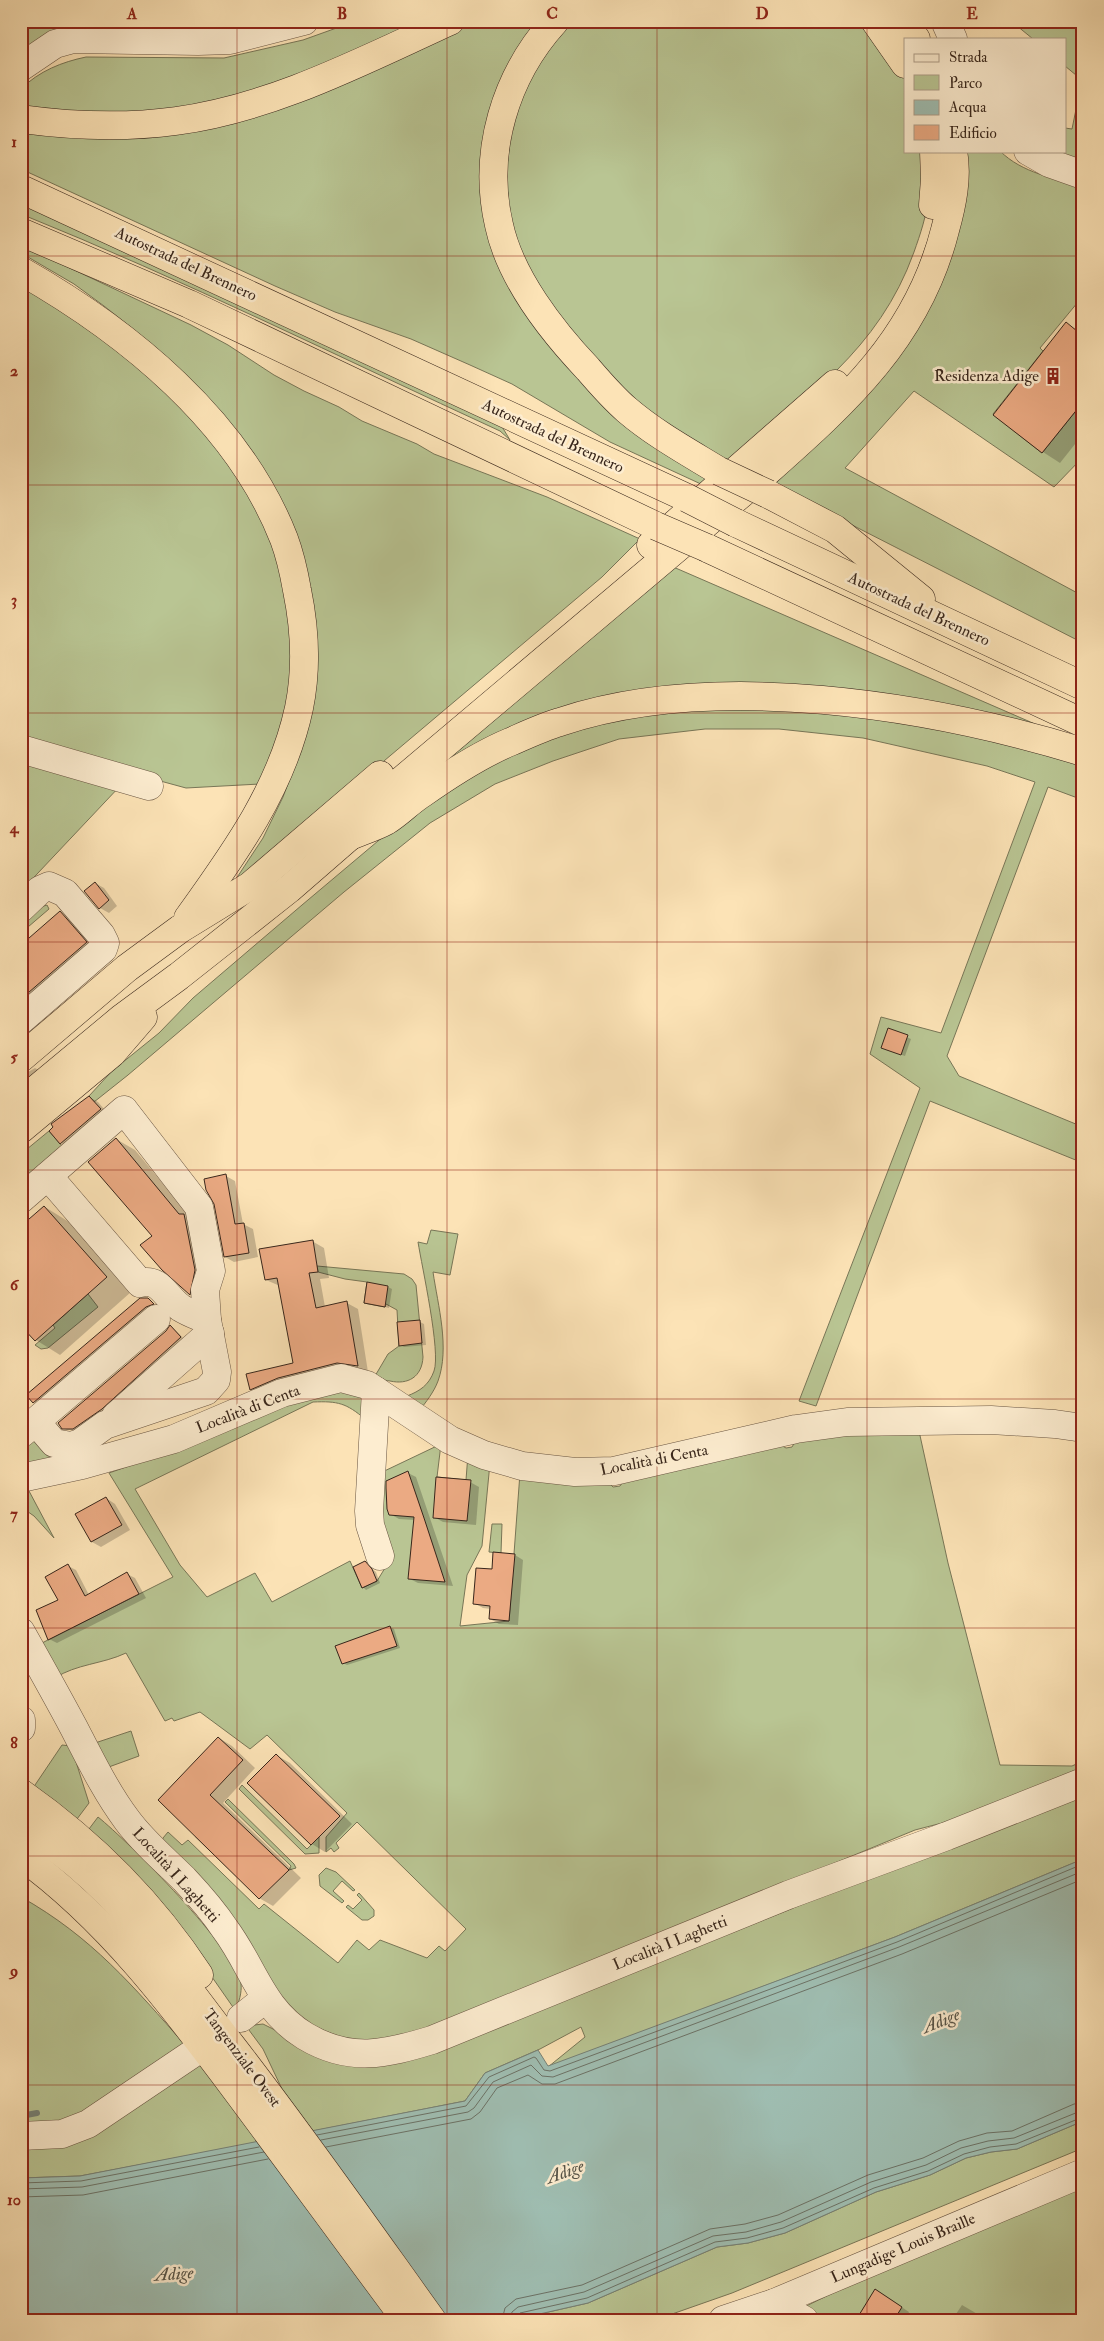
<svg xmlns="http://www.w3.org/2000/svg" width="1104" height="2341" font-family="'IM FELL Double Pica',serif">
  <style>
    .green { fill: #b9c593; stroke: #787657 }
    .water { fill: #9fbeb2; stroke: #768176 }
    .shadow { fill: #0003 }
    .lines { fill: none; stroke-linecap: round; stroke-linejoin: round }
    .shore { stroke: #6c7266; stroke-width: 1 }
    .stream { stroke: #768176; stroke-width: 6 }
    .building { fill: #ebaa83; stroke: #38261b }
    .minor-casing { stroke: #695542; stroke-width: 29 }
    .highway-casing { stroke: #38261b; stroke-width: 29 }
    .minor { stroke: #fdedd0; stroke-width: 28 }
    .highway { stroke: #fce3b6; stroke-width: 28 }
    .highway-bridge-casing { stroke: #38261b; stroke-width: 29; stroke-linecap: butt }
    .highway-bridge { stroke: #fce3b6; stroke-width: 28 }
    .grid { fill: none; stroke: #8f2418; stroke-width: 1; stroke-opacity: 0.55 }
    .labels { text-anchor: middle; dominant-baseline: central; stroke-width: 5; stroke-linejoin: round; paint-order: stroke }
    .street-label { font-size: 16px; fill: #38261b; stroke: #fdedd0 }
    .poi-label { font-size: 16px; fill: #38261b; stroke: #fdedd0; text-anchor: end }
    .water-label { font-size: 18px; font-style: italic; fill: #575448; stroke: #fdedd0 }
    .neatline { fill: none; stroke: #8f2418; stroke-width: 2 }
    .grid-label { font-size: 16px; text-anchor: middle; font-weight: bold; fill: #8f2418 }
  </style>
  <rect width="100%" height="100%" fill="#fce3b6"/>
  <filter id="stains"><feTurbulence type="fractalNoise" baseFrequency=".004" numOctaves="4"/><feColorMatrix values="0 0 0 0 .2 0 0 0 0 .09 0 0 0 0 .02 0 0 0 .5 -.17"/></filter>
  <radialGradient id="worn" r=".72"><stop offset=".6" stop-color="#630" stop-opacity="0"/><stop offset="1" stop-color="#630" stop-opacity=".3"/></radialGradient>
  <!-- green -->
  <g class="green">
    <path d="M356,21H428L300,78L161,115L21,111V89C39,71 62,62 86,57L224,58L303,40Z"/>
    <polygon points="466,21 546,21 495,109 515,293 713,476 703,485 610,442 512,384 470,365 411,339 335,312 275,286 21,169 21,135 36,130 121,132 391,58"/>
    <path d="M566,21H862L901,68L905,78V151H928C928,166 929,182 928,197C927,215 920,235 914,252C879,350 805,399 728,463L646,411L573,340L516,247L503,186L517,97Z"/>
    <polygon points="1011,21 1083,21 1083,162 1054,151 1065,151 1065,128 1072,129 1082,80 1065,66 1065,39 1033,39"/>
    <polygon points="80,23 191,27 198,29 21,55 21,29 45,25"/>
    <path d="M960,151H1000C1022,173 1054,178 1083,187V302H1078L1040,348L1043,351L993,414L1042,453L1083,402V457L1054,487L914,391L845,468L1083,596V643L766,481L883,366Z"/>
    <path d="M21,201L501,425L510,440L500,431C341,358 184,280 21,214Z"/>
    <polygon points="21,245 191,325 228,345 274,375 304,391 339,407 362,421 417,444 434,454 547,497 640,539 602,577 378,766 234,882 263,838 283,797 295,765 303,572 177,371 132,328 104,306 74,284 21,253"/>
    <polygon points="21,276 123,344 239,467 287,578 293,673 283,725 260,784 186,788 109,767 21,737"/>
    <polygon points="671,566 1035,724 909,703 658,693 387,808"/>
    <polygon points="816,702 1083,761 1083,800 1048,787 947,1056 959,1076 1083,1127 1083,1163 930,1101 816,1406 799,1401 920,1088 870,1054 881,1017 941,1033 1035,782 987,766 863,738 779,729 705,729 619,739 553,761 495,784 430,823 344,892 128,1075 94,1102 89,1096 112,1071 159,1033 193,998 302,905 397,825 481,765 614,713"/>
    <polygon points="21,756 121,785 21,891"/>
    <polygon points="47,905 49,909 21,933 21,926 41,907"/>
    <polygon points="49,1131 63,1147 21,1183 21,1154"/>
    <path d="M431,1230L458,1234L450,1275L433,1272C438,1306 450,1348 438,1381C434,1392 426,1402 419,1411L407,1396C420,1391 429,1385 434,1371C441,1352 422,1267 418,1242L427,1244Z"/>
    <path d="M317,1266L404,1274L412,1279L416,1285L423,1357C422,1377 408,1385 390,1381C384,1380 379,1380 375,1376L388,1354L399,1346L397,1310L386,1304L385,1307L364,1303L367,1282L345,1279L318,1272Z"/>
    <polygon points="88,1294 98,1307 48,1348 41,1349 35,1345 55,1328 53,1325"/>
    <path d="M310,1389L367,1394L365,1419C346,1403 338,1401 313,1402L135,1489L180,1565L207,1597L255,1573L272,1602L350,1561L362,1588L377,1581L385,1568L376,1475L441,1444L437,1477L466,1480L468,1454L490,1463L482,1546L467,1575L460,1626L509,1621L520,1473L608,1482L613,1487L620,1486L625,1479L779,1444L786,1448L792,1447L796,1440L834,1435L919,1431L948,1563L1000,1765L1072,1766L1083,1761V1776L992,1810L915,1830L454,2020L371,2045L335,2035L312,2025L292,2011L161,1845L163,1838L168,1832L182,1845L188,1840L259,1909L264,1904L338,1963L357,1940L369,1950L380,1940L427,1958L439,1946L445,1951L466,1929L357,1822L336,1843L339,1848L334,1852L331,1848L326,1852V1837L347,1813L267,1735L250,1749L200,1712L174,1721L172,1718L165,1721L126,1653C103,1664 76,1664 55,1678L36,1646L173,1577L109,1473L177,1449Z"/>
    <polygon points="33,1435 57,1463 21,1471 21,1446"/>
    <polygon points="29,1491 54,1538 34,1516 21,1507 21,1493"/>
    <polygon points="492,1524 502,1524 501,1553 489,1552"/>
    <polygon points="131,1731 139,1756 106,1768 92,1744"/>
    <polygon points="62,1745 71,1746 89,1803 77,1819 33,1788"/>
    <polygon points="242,1785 307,1849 319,1837 319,1853 305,1854 239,1789"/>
    <polygon points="1083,1791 1083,1859 895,1937 548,2067 585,2037 581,2027 540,2049 485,2073 465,2101 313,2131 282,2089 263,2049 246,2026 263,2024 333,2059 731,1933"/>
    <polygon points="228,1799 294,1864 296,1868 289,1870 291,1866 225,1802"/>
    <path d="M98,1817C128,1841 237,1950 241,1984C242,1992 239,2003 235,2010L205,1967L89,1829Z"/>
    <polygon points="326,1868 336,1872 355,1890 353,1891 342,1881 333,1891 344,1901 342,1903 320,1886 319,1875"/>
    <polygon points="359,1893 374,1910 374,1916 368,1920 362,1920 346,1907 348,1905 353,1909 362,1900 357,1895"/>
    <path d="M21,1897C92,1937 133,1986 186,2046L82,2118L21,2132Z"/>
    <polygon points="196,2059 260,2142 80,2176 21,2178 21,2141"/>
    <polygon points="1083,2121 1083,2148 732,2293 655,2320 513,2320 588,2303 717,2247 748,2243 785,2233 876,2192 930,2175 966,2158 991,2152 1017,2149"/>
    <polygon points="1083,2184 1083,2320 817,2320 800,2309 876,2272"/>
  </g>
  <!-- water -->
  <polygon class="water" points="1083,1859 1083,2121 1017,2149 991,2152 966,2158 930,2175 876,2192 785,2233 748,2243 717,2247 588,2303 513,2320 21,2320 21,2178 80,2176 465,2101 485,2073 538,2050 548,2066 895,1937"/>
  <!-- shadow -->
  <g class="shadow">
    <polygon points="1066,324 1083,333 1083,434 1060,463 1043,452 995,414"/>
    <polygon points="95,883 104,888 117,906 109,913 100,908"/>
    <polygon points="60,913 76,922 101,952 21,1024 21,946"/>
    <polygon points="889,1030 911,1039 905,1056 887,1050"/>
    <polygon points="35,1068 51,1077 21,1085 21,1071 23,1075"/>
    <polygon points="89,1097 98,1102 109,1115 70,1148 61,1143 51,1131"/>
    <polygon points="116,1139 135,1150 194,1221 209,1305 190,1294 163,1269 153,1236"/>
    <polygon points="226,1176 235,1181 243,1224 253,1229 258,1257 234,1262 225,1257 216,1204"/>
    <polygon points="45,1207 69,1222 131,1292 60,1355 36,1340"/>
    <polygon points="312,1241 324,1248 329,1278 320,1279 325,1307 347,1303 358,1309 368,1372 262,1395 251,1389 295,1364 280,1286 266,1280"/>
    <polygon points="388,1287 392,1289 389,1308 365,1302"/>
    <polygon points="147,1299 157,1306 38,1404 34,1402"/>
    <polygon points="420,1322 424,1324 426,1345 404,1347 400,1345"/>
    <polygon points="171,1326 185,1340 106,1411 77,1430 67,1430 63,1428"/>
    <polygon points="408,1473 416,1477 453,1586 418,1583 410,1579 415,1520 399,1519 390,1514"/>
    <polygon points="470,1482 479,1487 476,1525 443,1522 434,1517"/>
    <polygon points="106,1498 115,1504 130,1530 101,1547 92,1542 77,1515"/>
    <polygon points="515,1555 523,1560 518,1625 499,1624 490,1619 491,1609 483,1608 474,1603 493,1570"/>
    <polygon points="365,1563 376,1572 380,1583 366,1590 363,1587"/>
    <polygon points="68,1566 76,1570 89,1595 127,1574 135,1578 146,1598 57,1643 49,1639"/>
    <polygon points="390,1627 394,1629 400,1648 347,1665 343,1663"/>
    <polygon points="219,1738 232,1746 255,1768 223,1803 301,1878 273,1906 259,1898 195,1837"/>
    <polygon points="276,1755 290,1763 352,1824 325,1852 312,1844"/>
    <polygon points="883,2295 909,2312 905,2320 857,2320"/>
    <polygon points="962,2305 974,2312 986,2320 952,2320"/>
  </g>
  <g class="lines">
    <!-- shore -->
    <g class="shore">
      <polyline points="317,2135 466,2106 489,2077 534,2057 536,2058 544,2070 550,2071 897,1942 1083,1864"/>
      <polyline points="321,2140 468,2112 474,2108 493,2082 531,2065 542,2076 553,2077 899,1947 1083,1871"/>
      <polyline points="326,2147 471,2119 480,2112 497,2088 528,2075 542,2084 555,2084 902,1954 1083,1879"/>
      <polyline points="21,2183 81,2181 259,2147"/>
      <polyline points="21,2189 82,2187 264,2152"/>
      <polyline points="21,2197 83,2195 268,2159"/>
      <polyline points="502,2320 505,2308 516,2299 582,2285 710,2229 745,2224 778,2215 868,2175 923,2158 959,2141 987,2133 1012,2131 1074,2104 1083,2103"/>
      <polyline points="510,2320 512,2312 518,2307 584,2292 713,2236 746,2232 781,2222 871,2182 926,2165 961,2148 988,2141 1014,2138 1083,2110"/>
      <polyline points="516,2320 520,2313 587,2298 715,2242 747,2238 783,2228 874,2188 928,2171 964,2154 990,2147 1016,2144 1083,2117"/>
    </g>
    <!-- stream -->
    <polyline class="stream" points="21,2116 37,2113"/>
  </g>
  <!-- building -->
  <g class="building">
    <polygon points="1066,322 1083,336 1083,402 1042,453 993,415"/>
    <polygon points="95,882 109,900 99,909 84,891"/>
    <polygon points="60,911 87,942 21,999 21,945"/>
    <polygon points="888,1028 908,1035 901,1055 881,1048"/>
    <polygon points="89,1096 101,1109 60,1144 49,1131 53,1127 51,1124"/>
    <polygon points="116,1138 179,1214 184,1214 195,1270 190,1295 162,1270 140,1245 152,1236 88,1162"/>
    <polygon points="226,1174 235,1224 244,1223 249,1253 224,1257 214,1204 206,1190 204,1179"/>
    <polygon points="44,1206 107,1277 35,1341 21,1326 21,1226"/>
    <polygon points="313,1240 318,1272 309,1273 316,1308 347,1301 358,1366 337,1363 278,1378 250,1390 246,1374 293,1363 277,1278 265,1280 259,1249"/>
    <polygon points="367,1282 388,1286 385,1307 364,1303"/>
    <polygon points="140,1298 148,1298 154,1304 146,1307 33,1403 26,1395"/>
    <polygon points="420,1320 422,1343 399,1346 397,1322"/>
    <polygon points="170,1325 181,1337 102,1409 73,1429 62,1429 58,1423 166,1331"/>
    <polygon points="408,1471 424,1518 445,1582 408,1579 414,1517 389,1515 387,1509 386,1488 386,1481"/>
    <polygon points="436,1477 471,1480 467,1521 433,1518"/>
    <polygon points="106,1497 122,1525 91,1542 75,1514"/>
    <polygon points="493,1552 515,1554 509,1621 489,1619 490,1606 473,1604 476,1568 492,1569"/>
    <polygon points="365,1561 372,1569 377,1581 362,1588 353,1567"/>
    <polygon points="68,1564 85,1596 127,1572 139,1594 48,1640 36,1610 58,1600 45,1577"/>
    <polygon points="390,1626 397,1646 342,1664 335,1646"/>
    <polygon points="218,1737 243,1760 210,1795 289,1870 259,1899 158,1800"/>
    <polygon points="276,1754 340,1816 311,1845 247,1783"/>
    <polygon points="875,2289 902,2307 894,2320 856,2320"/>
  </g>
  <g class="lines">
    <!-- minor casing -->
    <g class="minor-casing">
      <g id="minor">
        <polyline points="945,21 953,39"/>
        <polyline points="21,67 55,44 73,39 198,41 230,40 304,21"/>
        <polyline points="1028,151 1049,163 1083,175"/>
        <polyline points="21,749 149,786"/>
        <polyline points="21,908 40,890 49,886 65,893 101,935 105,943 103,949 21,1020"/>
        <path d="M48,1176L140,1283C160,1277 166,1298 181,1308C189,1313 198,1316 207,1320"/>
        <polyline points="21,1199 124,1110 199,1207 211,1271 205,1290 207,1320 217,1372 216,1380 206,1391 105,1425 80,1443 71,1446 54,1443 36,1422"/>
        <polyline points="376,1391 369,1511 370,1525 380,1556"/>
        <polyline points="116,1416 210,1333"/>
        <polyline points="22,1433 156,1319"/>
        <polyline points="21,1478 82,1465 174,1439 282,1393 341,1378 367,1385 450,1440 484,1455 522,1466 575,1472 614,1471 796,1429 847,1422 991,1420 1055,1424 1083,1428"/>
        <path d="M21,1632C39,1664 57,1696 74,1728C90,1759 106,1792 127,1820C143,1842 165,1860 184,1879C199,1895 213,1911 225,1929C254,1968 261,2009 305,2036C350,2063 386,2054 432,2040L788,1895L947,1836L1083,1782"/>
        <polyline points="21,1720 21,1728"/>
        <polyline points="241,2018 265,1999"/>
        <polyline points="21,2136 62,2134 88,2124 192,2054"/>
        <polyline points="774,2303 804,2320"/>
        <polyline points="723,2320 774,2303 1083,2173"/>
      </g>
    </g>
    <!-- highway casing -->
    <g class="highway-casing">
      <g id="highway">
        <path d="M555,21C505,76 482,152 499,225C510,277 552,331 588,369C600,383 613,398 627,410C655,434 688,452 719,471"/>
        <polyline points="875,21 905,64"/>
        <polyline points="904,21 916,39"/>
        <path d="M21,119C72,126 125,128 176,121C273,108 362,61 450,21"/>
        <polyline points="21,189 687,498"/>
        <polyline points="933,205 935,179 934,151"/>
        <polyline points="21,232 189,304 656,526"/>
        <path d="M21,271C128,332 238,421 284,539C290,555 294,573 297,590C305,629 307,669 299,708C282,788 234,854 188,918"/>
        <polyline points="768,494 835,529 921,599"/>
        <polyline points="736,523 1083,686"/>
        <polyline points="651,545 835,384"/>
        <polyline points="707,548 1083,723"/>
        <path d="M350,836C362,831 375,827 386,821C399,813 410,801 423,793C450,774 479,755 510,742C526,735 543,727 560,722C716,670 929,705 1083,752"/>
        <polyline points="21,1058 127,968 180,929 250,886 380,775"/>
        <path d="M21,1102L122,1018L179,976L289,889L350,836L370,807L760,478C842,405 917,341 945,230C952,205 958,177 953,151"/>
        <polyline points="21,1129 112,1053 143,1017"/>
        <path d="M21,1793C92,1843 152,1903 199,1975"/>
        <path d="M21,1824C40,1837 59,1850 76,1864C137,1915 183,1983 231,2045C301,2135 366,2228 432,2320"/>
        <path d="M21,1856C110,1920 177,2011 242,2098C297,2172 351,2246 406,2320"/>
      </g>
    </g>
    <!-- minor -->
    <use href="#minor" class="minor"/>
    <!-- highway -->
    <use href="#highway" class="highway"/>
    <!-- highway-bridge casing -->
    <g class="highway-bridge-casing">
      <g id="highway-bridge">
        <polyline points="719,471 768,494"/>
        <polyline points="687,498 736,523"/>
        <polyline points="656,526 707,548"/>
      </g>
    </g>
    <!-- highway-bridge -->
    <use href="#highway-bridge" class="highway-bridge"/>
  </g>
  <!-- grid -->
  <path class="grid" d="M237,21V2320M447,21V2320M657,21V2320M867,21V2320M21,256H1083M21,485H1083M21,713H1083M21,942H1083M21,1170H1083M21,1399H1083M21,1628H1083M21,1856H1083M21,2085H1083"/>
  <!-- icons -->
  <defs>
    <g id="building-bare" transform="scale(1.35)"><path d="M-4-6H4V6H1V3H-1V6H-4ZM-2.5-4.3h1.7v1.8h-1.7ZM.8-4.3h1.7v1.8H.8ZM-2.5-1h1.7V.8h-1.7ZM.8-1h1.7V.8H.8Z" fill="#8f2418" stroke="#fdedd0" stroke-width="2.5" paint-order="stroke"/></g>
  </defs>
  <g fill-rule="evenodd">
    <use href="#building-bare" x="1053" y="376"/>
  </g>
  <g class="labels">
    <!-- street labels -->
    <g class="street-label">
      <text transform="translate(186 264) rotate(25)">Autostrada del Brennero</text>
      <text transform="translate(553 436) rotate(25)">Autostrada del Brennero</text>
      <text transform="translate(919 609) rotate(25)">Autostrada del Brennero</text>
      <text transform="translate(248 1409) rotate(-21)">Località di Centa</text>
      <text transform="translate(654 1460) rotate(-11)">Località di Centa</text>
      <text transform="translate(176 1875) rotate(48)">Località I Laghetti</text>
      <text transform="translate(670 1943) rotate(-22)">Località I Laghetti</text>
      <text transform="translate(242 2058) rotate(53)">Tangenziale Ovest</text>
      <text transform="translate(903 2248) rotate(-23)">Lungadige Louis Braille</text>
    </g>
    <!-- poi labels -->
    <g class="poi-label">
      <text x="1039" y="376">Residenza Adige</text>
    </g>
    <!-- water labels -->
    <g class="water-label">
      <text transform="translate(941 2021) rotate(-22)">Adige</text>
      <text transform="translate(565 2172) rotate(-20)">Adige</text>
      <text transform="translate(174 2274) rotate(-4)">Adige</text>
    </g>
  </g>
  <!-- margin -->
  <rect width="1104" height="2341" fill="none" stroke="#fce3b6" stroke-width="55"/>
  <!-- legend -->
  <rect x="904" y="38" width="162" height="115" fill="#fdedd0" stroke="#ae9d88"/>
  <rect x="914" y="54" width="25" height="8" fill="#fdedd0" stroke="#ae9d88"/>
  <text x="949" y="62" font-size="15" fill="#38261b">Strada</text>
  <rect x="914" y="75" width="25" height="15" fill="#b9c593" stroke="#ae9d88"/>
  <text x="949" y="88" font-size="15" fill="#38261b">Parco</text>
  <rect x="914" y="100" width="25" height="15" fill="#9fbeb2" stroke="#ae9d88"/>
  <text x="949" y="112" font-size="15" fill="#38261b">Acqua</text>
  <rect x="914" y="125" width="25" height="15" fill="#ebaa83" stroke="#ae9d88"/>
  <text x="949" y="138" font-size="15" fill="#38261b">Edificio</text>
  <rect x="28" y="28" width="1048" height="2286" class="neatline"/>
  <g class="grid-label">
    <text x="132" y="19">A</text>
    <text x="342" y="19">B</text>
    <text x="552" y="19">C</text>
    <text x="762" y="19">D</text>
    <text x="972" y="19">E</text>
    <text x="14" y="147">1</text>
    <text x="14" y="376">2</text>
    <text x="14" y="605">3</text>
    <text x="14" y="833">4</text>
    <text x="14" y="1062">5</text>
    <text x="14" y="1290">6</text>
    <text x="14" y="1519">7</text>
    <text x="14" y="1748">8</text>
    <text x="14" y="1976">9</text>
    <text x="14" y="2205">10</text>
  </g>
  <rect width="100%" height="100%" filter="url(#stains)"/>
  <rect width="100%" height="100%" fill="url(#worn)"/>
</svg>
